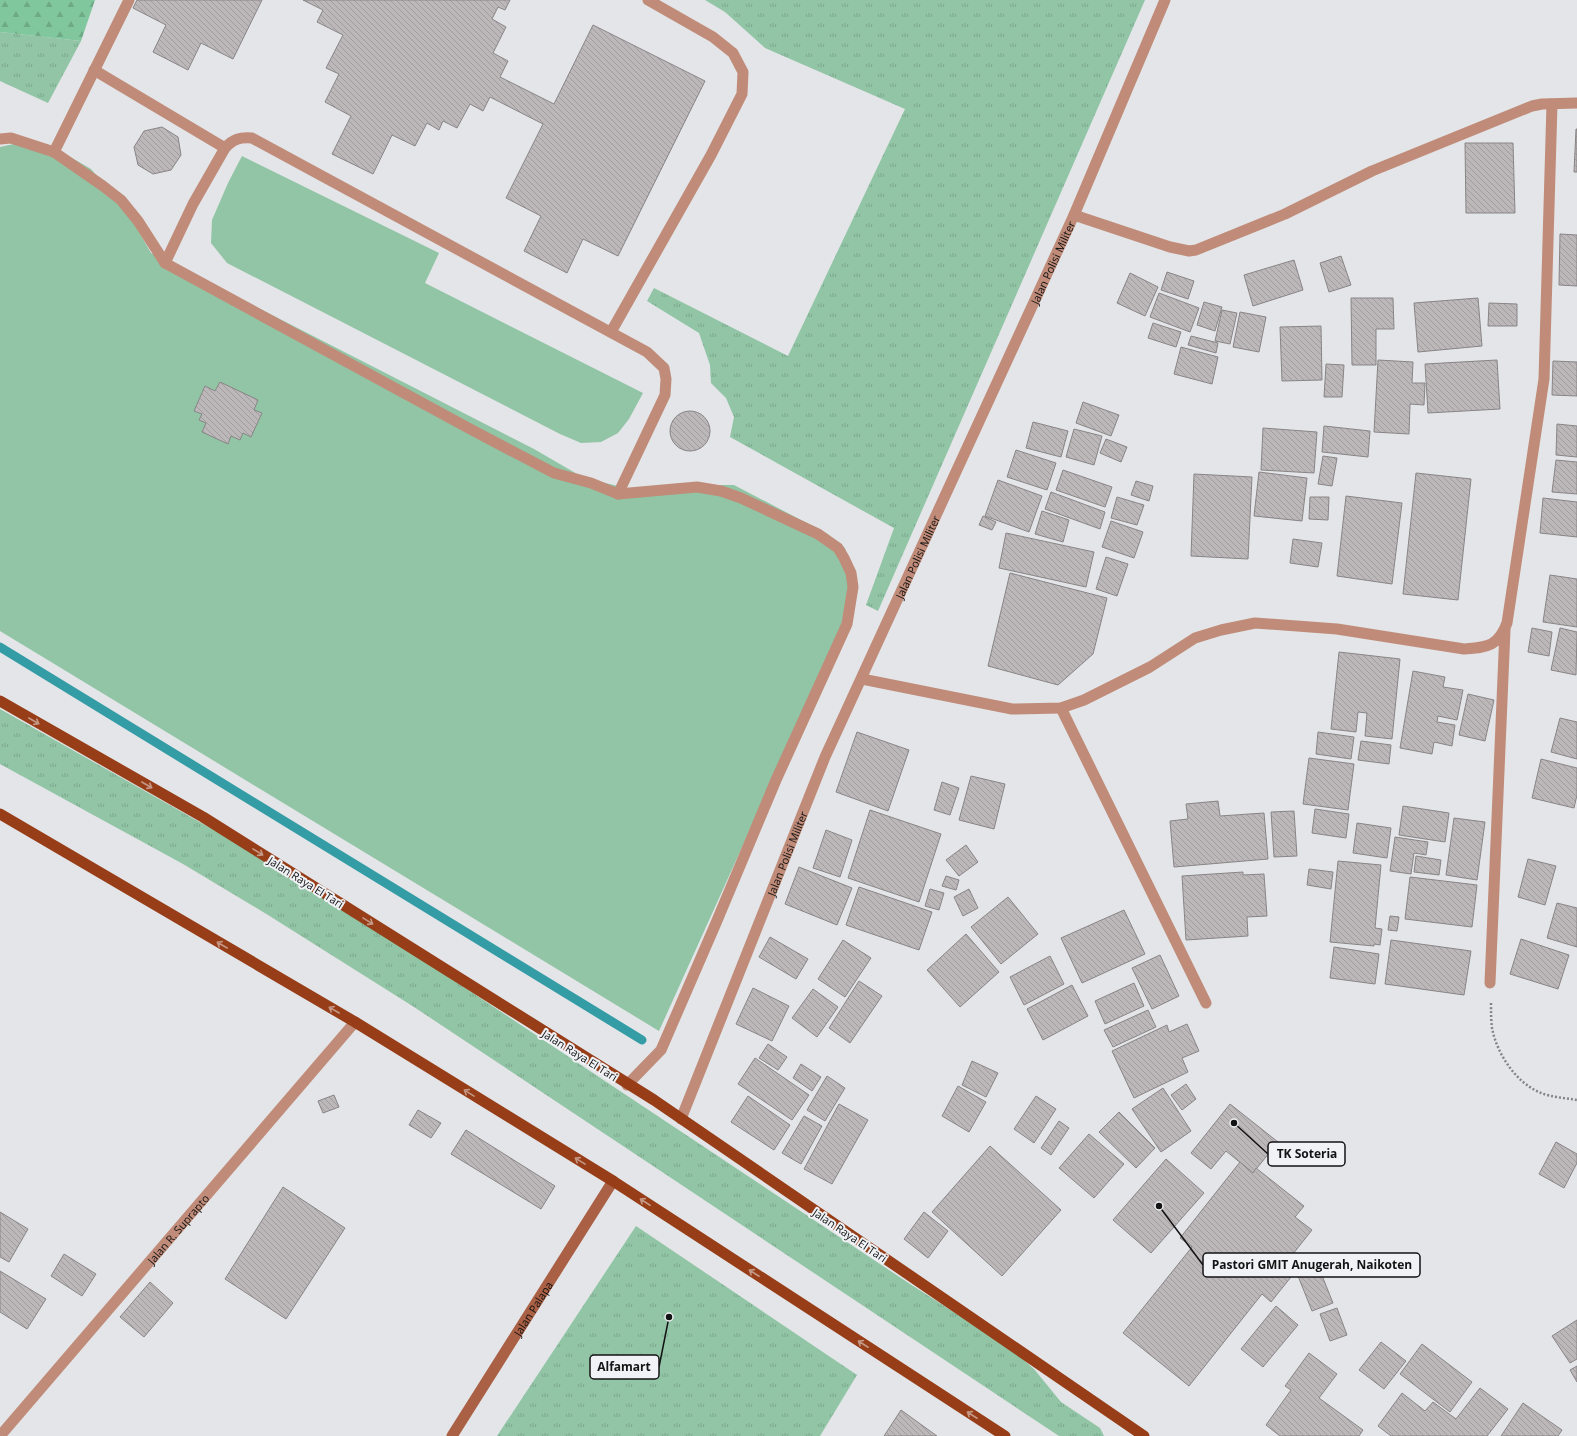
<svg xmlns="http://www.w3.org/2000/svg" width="1577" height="1436" font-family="'Open Sans',sans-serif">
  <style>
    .grass { fill: url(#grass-tufts) }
    .forest { fill: url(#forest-firs) }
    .green { fill: #91c5a5 }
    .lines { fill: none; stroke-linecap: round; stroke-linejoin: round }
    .stream { stroke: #349ca5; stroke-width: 9 }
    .building { fill: url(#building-back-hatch); stroke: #898586 }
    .path { stroke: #828486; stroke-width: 2.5; stroke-dasharray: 2 2; stroke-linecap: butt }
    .service { stroke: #c08c79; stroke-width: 11 }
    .minor { stroke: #c08c79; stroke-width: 11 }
    .tertiary { stroke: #c08c79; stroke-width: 11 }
    .secondary { stroke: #aa6044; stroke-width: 11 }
    .primary { stroke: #973d17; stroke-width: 11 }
    .oneway { stroke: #c49886 }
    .labels { text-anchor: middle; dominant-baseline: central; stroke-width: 4; stroke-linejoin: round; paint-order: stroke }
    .street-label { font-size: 11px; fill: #131314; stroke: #f0f2f5 }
    .leader { fill: none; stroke: #131314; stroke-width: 1.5 }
    .callout-dot { fill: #131314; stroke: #f0f2f5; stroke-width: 1.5 }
    .callout { fill: #f0f2f5; stroke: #131314; stroke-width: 1.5 }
    .callout-label { font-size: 12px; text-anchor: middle; font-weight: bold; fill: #131314 }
  </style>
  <defs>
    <pattern id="grass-tufts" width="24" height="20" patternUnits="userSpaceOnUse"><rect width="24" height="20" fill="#91c5a5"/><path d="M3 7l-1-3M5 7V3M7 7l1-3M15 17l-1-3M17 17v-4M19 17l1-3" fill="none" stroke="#7ca88d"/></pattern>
    <pattern id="forest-firs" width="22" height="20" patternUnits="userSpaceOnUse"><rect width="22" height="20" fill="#81c79d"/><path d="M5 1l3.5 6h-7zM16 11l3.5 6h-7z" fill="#6faa86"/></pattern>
    <pattern id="building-back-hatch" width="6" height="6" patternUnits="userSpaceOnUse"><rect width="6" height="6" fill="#bcb7b9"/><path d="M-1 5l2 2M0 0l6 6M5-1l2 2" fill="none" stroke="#a19c9e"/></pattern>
  </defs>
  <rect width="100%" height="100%" fill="#e3e5e8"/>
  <!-- grass -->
  <g class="grass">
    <polygon points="705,0 1145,0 878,611 866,605 894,528 730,437 734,417 726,398 711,383 710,365 699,333 647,301 654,288 788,356 905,109 765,48 725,12"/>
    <polygon points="0,32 81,41 48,103 0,81"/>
    <polygon points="0,709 226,837 390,938 910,1284 1010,1348 1034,1369 1061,1402 1100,1428 1104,1436 1059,1436 414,1007 268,915 183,864 0,764"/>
    <polygon points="636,1226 857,1375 820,1436 497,1436"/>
  </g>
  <!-- forest -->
  <polygon class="forest" points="0,0 95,0 81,41 0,32"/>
  <!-- green -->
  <g class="green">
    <polygon points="18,143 53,147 91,169 127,211 151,253 534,449 584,478 635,490 690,485 734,485 826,533 845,548 852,576 851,606 659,1031 0,631 0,147"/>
    <polygon points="242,156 439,253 425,283 643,393 629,419 618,433 601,442 581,443 560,434 227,263 211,243 212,220 228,183"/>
  </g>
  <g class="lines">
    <!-- stream -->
    <polyline class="stream" points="0,647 642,1040"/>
  </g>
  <!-- building -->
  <g class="building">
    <polygon points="137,0 262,0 233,59 201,43 188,70 153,52 166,25 133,8"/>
    <polygon points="303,0 510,0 505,10 498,7 492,19 506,27 493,53 508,61 500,77 554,104 593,25 705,81 618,256 583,239 567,273 524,251 541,216 506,198 543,124 490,97 483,111 470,104 457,128 443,121 439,130 427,123 415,146 392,135 373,174 332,154 351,116 325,102 339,74 326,68 343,35 317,22 323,10"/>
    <polygon points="162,127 178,137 181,155 171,170 153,174 138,165 134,147 144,131"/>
    <polygon points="1576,129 1577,129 1577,172 1574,172"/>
    <polygon points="1465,143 1513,143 1515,213 1466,213"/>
    <polygon points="1560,234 1577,235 1577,286 1559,285"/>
    <polygon points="1341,256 1351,285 1329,292 1320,263"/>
    <polygon points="1294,260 1303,290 1253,306 1244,275"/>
    <polygon points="1167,272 1194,281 1188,299 1161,290"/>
    <polygon points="1130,273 1158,287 1145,316 1117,303"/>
    <polygon points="1159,293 1199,308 1190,332 1150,317"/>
    <polygon points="1351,298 1393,298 1394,329 1376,329 1376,365 1352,365"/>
    <polygon points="1478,298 1482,346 1418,352 1414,303"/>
    <polygon points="1204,302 1222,307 1215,331 1197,325"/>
    <polygon points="1489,303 1517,304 1517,326 1488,326"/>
    <polygon points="1222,310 1237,313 1230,344 1215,341"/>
    <polygon points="1240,312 1266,317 1259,352 1233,347"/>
    <polygon points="1153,323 1181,332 1176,347 1148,338"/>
    <polygon points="1321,326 1322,380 1282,381 1280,327"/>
    <polygon points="1191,336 1218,343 1216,353 1188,345"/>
    <polygon points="1181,347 1218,357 1212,384 1174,374"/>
    <polygon points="1378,360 1413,362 1412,383 1425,383 1424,405 1410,404 1409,434 1374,432"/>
    <polygon points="1497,360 1500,409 1428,413 1425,364"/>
    <polygon points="1553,361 1577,362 1577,396 1552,395"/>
    <polygon points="1326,364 1344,365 1342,397 1324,397"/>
    <polygon points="220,382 258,400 254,410 262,413 251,437 243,433 240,440 231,436 228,444 202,432 206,423 199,420 202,414 194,411 205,386 215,391"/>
    <polygon points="1083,402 1119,415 1111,436 1076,423"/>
    <circle cx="690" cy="431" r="20"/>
    <polygon points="1033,422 1068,431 1061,457 1026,448"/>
    <polygon points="1557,424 1577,426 1577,457 1556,455"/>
    <polygon points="1324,426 1370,431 1368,457 1322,452"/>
    <polygon points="1263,428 1317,432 1314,473 1261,470"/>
    <polygon points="1074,429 1102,436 1094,465 1066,457"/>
    <polygon points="1106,439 1127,447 1121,462 1100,453"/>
    <polygon points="1016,450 1056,463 1047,490 1007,477"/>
    <polygon points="1323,456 1337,458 1332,486 1318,484"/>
    <polygon points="1556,460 1577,462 1577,494 1552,492"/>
    <polygon points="1063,470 1112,487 1105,507 1056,490"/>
    <polygon points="1259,472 1307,478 1302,521 1254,516"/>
    <polygon points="1416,473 1471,479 1458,600 1403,594"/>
    <polygon points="1194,474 1252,477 1248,559 1191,556"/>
    <polygon points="998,480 1042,496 1029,532 985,516"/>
    <polygon points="1136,481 1153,486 1149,501 1131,495"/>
    <polygon points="1051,492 1105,512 1100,529 1045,509"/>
    <polygon points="1346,496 1402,503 1392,584 1337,576"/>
    <polygon points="1117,497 1144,505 1137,525 1111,518"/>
    <polygon points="1310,497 1329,497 1328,520 1309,519"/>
    <polygon points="1543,498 1577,502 1577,537 1540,533"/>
    <polygon points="1042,511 1069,520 1063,542 1035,534"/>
    <polygon points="983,516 996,522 992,530 979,525"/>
    <polygon points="1111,521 1143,532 1134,558 1102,547"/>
    <polygon points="1006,533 1094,552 1086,587 999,568"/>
    <polygon points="1293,539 1322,543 1318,567 1290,563"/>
    <polygon points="1106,557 1128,564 1117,596 1096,589"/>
    <polygon points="1010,573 1107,598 1093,654 1058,685 988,666"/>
    <polygon points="1550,575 1577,579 1577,627 1543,622"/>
    <polygon points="1532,628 1552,632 1549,656 1528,652"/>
    <polygon points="1560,628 1577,632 1576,675 1551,670"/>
    <polygon points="1339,652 1400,659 1392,739 1365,736 1367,713 1358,712 1356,732 1331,729"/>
    <polygon points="1413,671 1445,677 1443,687 1463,690 1457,720 1438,716 1437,722 1455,725 1452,746 1434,742 1432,754 1400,748"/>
    <polygon points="1468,694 1494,700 1485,741 1459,735"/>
    <polygon points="1560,718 1577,722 1577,759 1551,752"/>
    <polygon points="857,732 909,750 888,811 836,792"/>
    <polygon points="1318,732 1354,737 1351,759 1316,754"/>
    <polygon points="1361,741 1391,745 1389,764 1358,760"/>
    <polygon points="1309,758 1354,764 1348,810 1303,804"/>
    <polygon points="1541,759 1577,768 1577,795 1574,808 1532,798"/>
    <polygon points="971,776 1005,784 994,829 959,820"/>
    <polygon points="942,782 959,788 950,815 934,810"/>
    <polygon points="1218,801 1220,816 1264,813 1268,859 1174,867 1170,821 1188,819 1186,804"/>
    <polygon points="1403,806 1449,813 1445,842 1399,835"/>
    <polygon points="1315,809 1349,814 1346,838 1312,833"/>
    <polygon points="870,810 941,834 919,902 848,878"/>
    <polygon points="1294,811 1297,856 1274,857 1271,812"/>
    <polygon points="1454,818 1485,822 1477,880 1446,875"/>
    <polygon points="1357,823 1391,828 1387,858 1353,853"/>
    <polygon points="826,830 852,840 840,877 813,868"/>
    <polygon points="1395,837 1428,842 1426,855 1414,853 1411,874 1390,871"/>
    <polygon points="966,845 978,862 959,876 946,860"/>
    <polygon points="1416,856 1441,860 1439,875 1414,872"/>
    <polygon points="1528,859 1556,866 1545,905 1518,897"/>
    <polygon points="1338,861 1381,865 1375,928 1382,929 1380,945 1374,944 1374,946 1330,942"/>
    <polygon points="799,867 852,888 837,925 785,904"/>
    <polygon points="1309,869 1333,872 1331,889 1307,885"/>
    <polygon points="1243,872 1243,875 1264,874 1267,916 1247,917 1248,936 1186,940 1182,876"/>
    <polygon points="946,876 959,880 956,890 942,886"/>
    <polygon points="1410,877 1477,885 1472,927 1405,919"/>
    <polygon points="859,887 932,912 919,950 846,925"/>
    <polygon points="930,889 944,893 939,910 925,906"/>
    <polygon points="969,889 978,908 963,916 954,897"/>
    <polygon points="1008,897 1038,934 1001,964 971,927"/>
    <polygon points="1557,903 1577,908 1577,947 1547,938"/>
    <polygon points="1124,910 1145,954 1082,983 1061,938"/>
    <polygon points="1390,916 1399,917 1397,931 1388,930"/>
    <polygon points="966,934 999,972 960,1007 927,970"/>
    <polygon points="770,937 808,959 796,979 759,957"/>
    <polygon points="1521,939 1569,955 1558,989 1510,974"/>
    <polygon points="843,940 871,958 845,997 818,979"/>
    <polygon points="1391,940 1471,951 1464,995 1385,984"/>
    <polygon points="1334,947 1379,954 1375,984 1330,978"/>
    <polygon points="1160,955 1179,996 1152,1009 1132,968"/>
    <polygon points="1050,956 1064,984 1024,1005 1010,977"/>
    <polygon points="859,981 882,996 850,1043 829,1028"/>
    <polygon points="1134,983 1144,1006 1105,1024 1095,1001"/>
    <polygon points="1072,985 1088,1016 1043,1040 1027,1009"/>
    <polygon points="753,988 789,1006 772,1041 736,1024"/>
    <polygon points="813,989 838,1007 817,1037 792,1018"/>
    <polygon points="1148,1010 1156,1027 1113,1047 1104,1030"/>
    <polygon points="1187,1024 1199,1051 1182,1058 1188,1072 1134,1098 1112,1051 1167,1025 1169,1032"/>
    <polygon points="768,1044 787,1057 778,1070 759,1058"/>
    <polygon points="755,1058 809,1095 792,1120 738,1084"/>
    <polygon points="972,1061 998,1073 986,1097 962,1085"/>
    <polygon points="801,1064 821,1077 812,1091 793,1078"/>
    <polygon points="827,1076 845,1088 825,1121 807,1110"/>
    <polygon points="1186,1084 1196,1099 1182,1110 1171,1095"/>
    <polygon points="958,1086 986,1102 969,1132 942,1116"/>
    <polygon points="1163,1088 1191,1131 1161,1152 1132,1109"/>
    <polygon points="334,1095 339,1107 323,1113 318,1101"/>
    <polygon points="748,1096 790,1125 774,1150 731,1122"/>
    <polygon points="1036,1096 1056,1109 1034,1143 1014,1129"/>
    <polygon points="839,1104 868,1120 832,1184 804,1169"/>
    <polygon points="1230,1104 1278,1142 1253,1173 1226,1151 1211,1169 1191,1153"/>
    <polygon points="418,1110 441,1123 431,1138 409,1125"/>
    <polygon points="1119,1112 1155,1148 1136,1168 1099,1132"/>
    <polygon points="804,1116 822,1126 801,1164 782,1153"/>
    <polygon points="1059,1121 1069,1128 1051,1155 1041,1148"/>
    <polygon points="466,1130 555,1186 541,1209 451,1154"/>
    <polygon points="1089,1134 1124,1164 1094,1198 1059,1168"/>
    <polygon points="1556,1142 1577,1154 1577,1163 1564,1188 1539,1174"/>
    <polygon points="990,1146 1061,1210 1002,1276 932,1212"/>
    <polygon points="1166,1159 1204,1193 1151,1253 1113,1220"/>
    <polygon points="1240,1162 1253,1173 1256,1168 1304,1206 1295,1217 1312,1230 1281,1269 1291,1277 1271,1302 1262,1294 1189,1386 1123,1333 1192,1247 1180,1238"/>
    <polygon points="283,1187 345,1228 286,1319 225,1279"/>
    <polygon points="0,1212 28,1229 9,1262 0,1257"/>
    <polygon points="924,1212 948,1231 928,1258 904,1239"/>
    <polygon points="64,1254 96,1274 82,1296 51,1276"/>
    <polygon points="1315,1258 1333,1303 1312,1311 1294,1266"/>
    <polygon points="0,1271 46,1299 27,1329 0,1312"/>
    <polygon points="150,1282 173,1303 144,1337 120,1317"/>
    <polygon points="1276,1306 1298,1325 1263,1367 1241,1349"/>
    <polygon points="1337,1308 1347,1335 1330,1341 1320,1314"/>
    <polygon points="1577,1320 1577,1359 1570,1363 1552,1336"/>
    <polygon points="1381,1342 1406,1361 1384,1389 1359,1370"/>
    <polygon points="1422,1344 1472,1382 1450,1412 1400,1374"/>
    <polygon points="1309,1353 1337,1374 1319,1398 1363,1430 1359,1436 1280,1436 1266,1425 1291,1390 1285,1386"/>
    <polygon points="1577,1366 1577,1382 1570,1370"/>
    <polygon points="1480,1388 1508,1409 1487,1436 1391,1436 1378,1426 1402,1393 1425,1411 1433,1402 1456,1419"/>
    <polygon points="1523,1403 1562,1430 1558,1436 1501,1436"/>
    <polygon points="901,1410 937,1436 884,1436"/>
  </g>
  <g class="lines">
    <!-- path -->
    <path class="path" d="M1491,1003C1491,1012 1491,1020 1492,1028C1497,1054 1516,1083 1541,1093C1551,1097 1565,1098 1577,1100"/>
    <!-- service -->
    <g class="service">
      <polyline points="94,70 225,148"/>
      <polyline points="0,139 11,138 54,152 103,186 121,200 138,221 165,263 472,430 554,473 591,483 618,494 697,487 721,491 741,498 818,534 838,548 844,558 851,573 853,587 847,624 776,780 716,923 661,1050 627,1085"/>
      <polyline points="54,152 129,0"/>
      <path d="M165,263L193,204L225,148C233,139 240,137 252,138L647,352L664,368L666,379L665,395L618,494"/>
      <polyline points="611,332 711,155 742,94 743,72 733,53 713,37 648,0"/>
    </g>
    <!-- minor -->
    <g class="minor">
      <polyline points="1074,215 1170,247 1189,251 1196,250 1285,214 1372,171 1532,106 1542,104 1577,103"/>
      <path d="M862,679L1012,709L1061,708L1084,700L1150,667L1195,638L1221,630L1255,623L1337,629L1464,649C1487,647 1498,647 1507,623L1544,379L1552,104"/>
      <polyline points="1061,708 1206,1003"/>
      <polyline points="1490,983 1505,630"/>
      <path id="s1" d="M681,1119L825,757L1074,215L1165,0"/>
    </g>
    <!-- tertiary -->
    <path class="tertiary" id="s2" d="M0,1436L355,1022"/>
    <!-- secondary -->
    <path class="secondary" id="s3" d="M452,1436L613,1181"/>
    <!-- primary -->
    <g class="primary">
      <polyline points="0,701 203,817 654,1100 1144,1436"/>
      <polyline points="0,814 355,1022 613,1181 1005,1436"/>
    </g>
  </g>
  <!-- one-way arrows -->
  <defs><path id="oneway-shaft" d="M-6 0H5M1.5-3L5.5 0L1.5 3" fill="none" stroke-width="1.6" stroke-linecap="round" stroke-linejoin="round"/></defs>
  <g class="oneway">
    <use href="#oneway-shaft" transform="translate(34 721) rotate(30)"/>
    <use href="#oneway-shaft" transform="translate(147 785) rotate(30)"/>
    <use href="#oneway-shaft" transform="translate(258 852) rotate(32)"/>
    <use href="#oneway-shaft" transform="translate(368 921) rotate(32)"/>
    <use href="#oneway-shaft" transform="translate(222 945) rotate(-150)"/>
    <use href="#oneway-shaft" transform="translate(334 1010) rotate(-150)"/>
    <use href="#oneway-shaft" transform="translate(469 1093) rotate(-148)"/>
    <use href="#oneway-shaft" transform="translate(580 1161) rotate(-148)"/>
    <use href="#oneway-shaft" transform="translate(645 1202) rotate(-147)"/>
    <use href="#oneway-shaft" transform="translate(754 1273) rotate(-147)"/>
    <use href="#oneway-shaft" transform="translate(863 1344) rotate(-147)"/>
    <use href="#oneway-shaft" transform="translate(972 1415) rotate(-147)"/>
  </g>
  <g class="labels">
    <!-- street labels -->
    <g class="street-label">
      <text stroke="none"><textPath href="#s1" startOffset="934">Jalan Polisi Militer</textPath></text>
      <text stroke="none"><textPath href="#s1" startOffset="610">Jalan Polisi Militer</textPath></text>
      <text stroke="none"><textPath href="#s1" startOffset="286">Jalan Polisi Militer</textPath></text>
      <text transform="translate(306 882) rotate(32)">Jalan Raya El Tari</text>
      <text transform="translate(580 1055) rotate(32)">Jalan Raya El Tari</text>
      <text stroke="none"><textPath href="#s2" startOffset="273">Jalan R. Suprapto</textPath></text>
      <text transform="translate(850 1235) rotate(34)">Jalan Raya El Tari</text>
      <text stroke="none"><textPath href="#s3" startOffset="151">Jalan Palapa</textPath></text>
    </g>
  </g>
  <!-- callouts -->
  <path class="leader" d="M1234 1123L1268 1154M1159 1206L1203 1265M669 1317L659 1367"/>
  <g class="callout-dot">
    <circle cx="1234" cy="1123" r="4"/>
    <circle cx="1159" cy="1206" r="4"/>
    <circle cx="669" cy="1317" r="4"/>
  </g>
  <g class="callout">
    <rect x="1268" y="1142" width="77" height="24" rx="4"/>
    <rect x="1203" y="1253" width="217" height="24" rx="4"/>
    <rect x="590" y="1355" width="69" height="24" rx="4"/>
  </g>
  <g class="callout-label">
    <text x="1307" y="1158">TK Soteria</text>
    <text x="1312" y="1269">Pastori GMIT Anugerah, Naikoten</text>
    <text x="624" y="1371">Alfamart</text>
  </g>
</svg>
